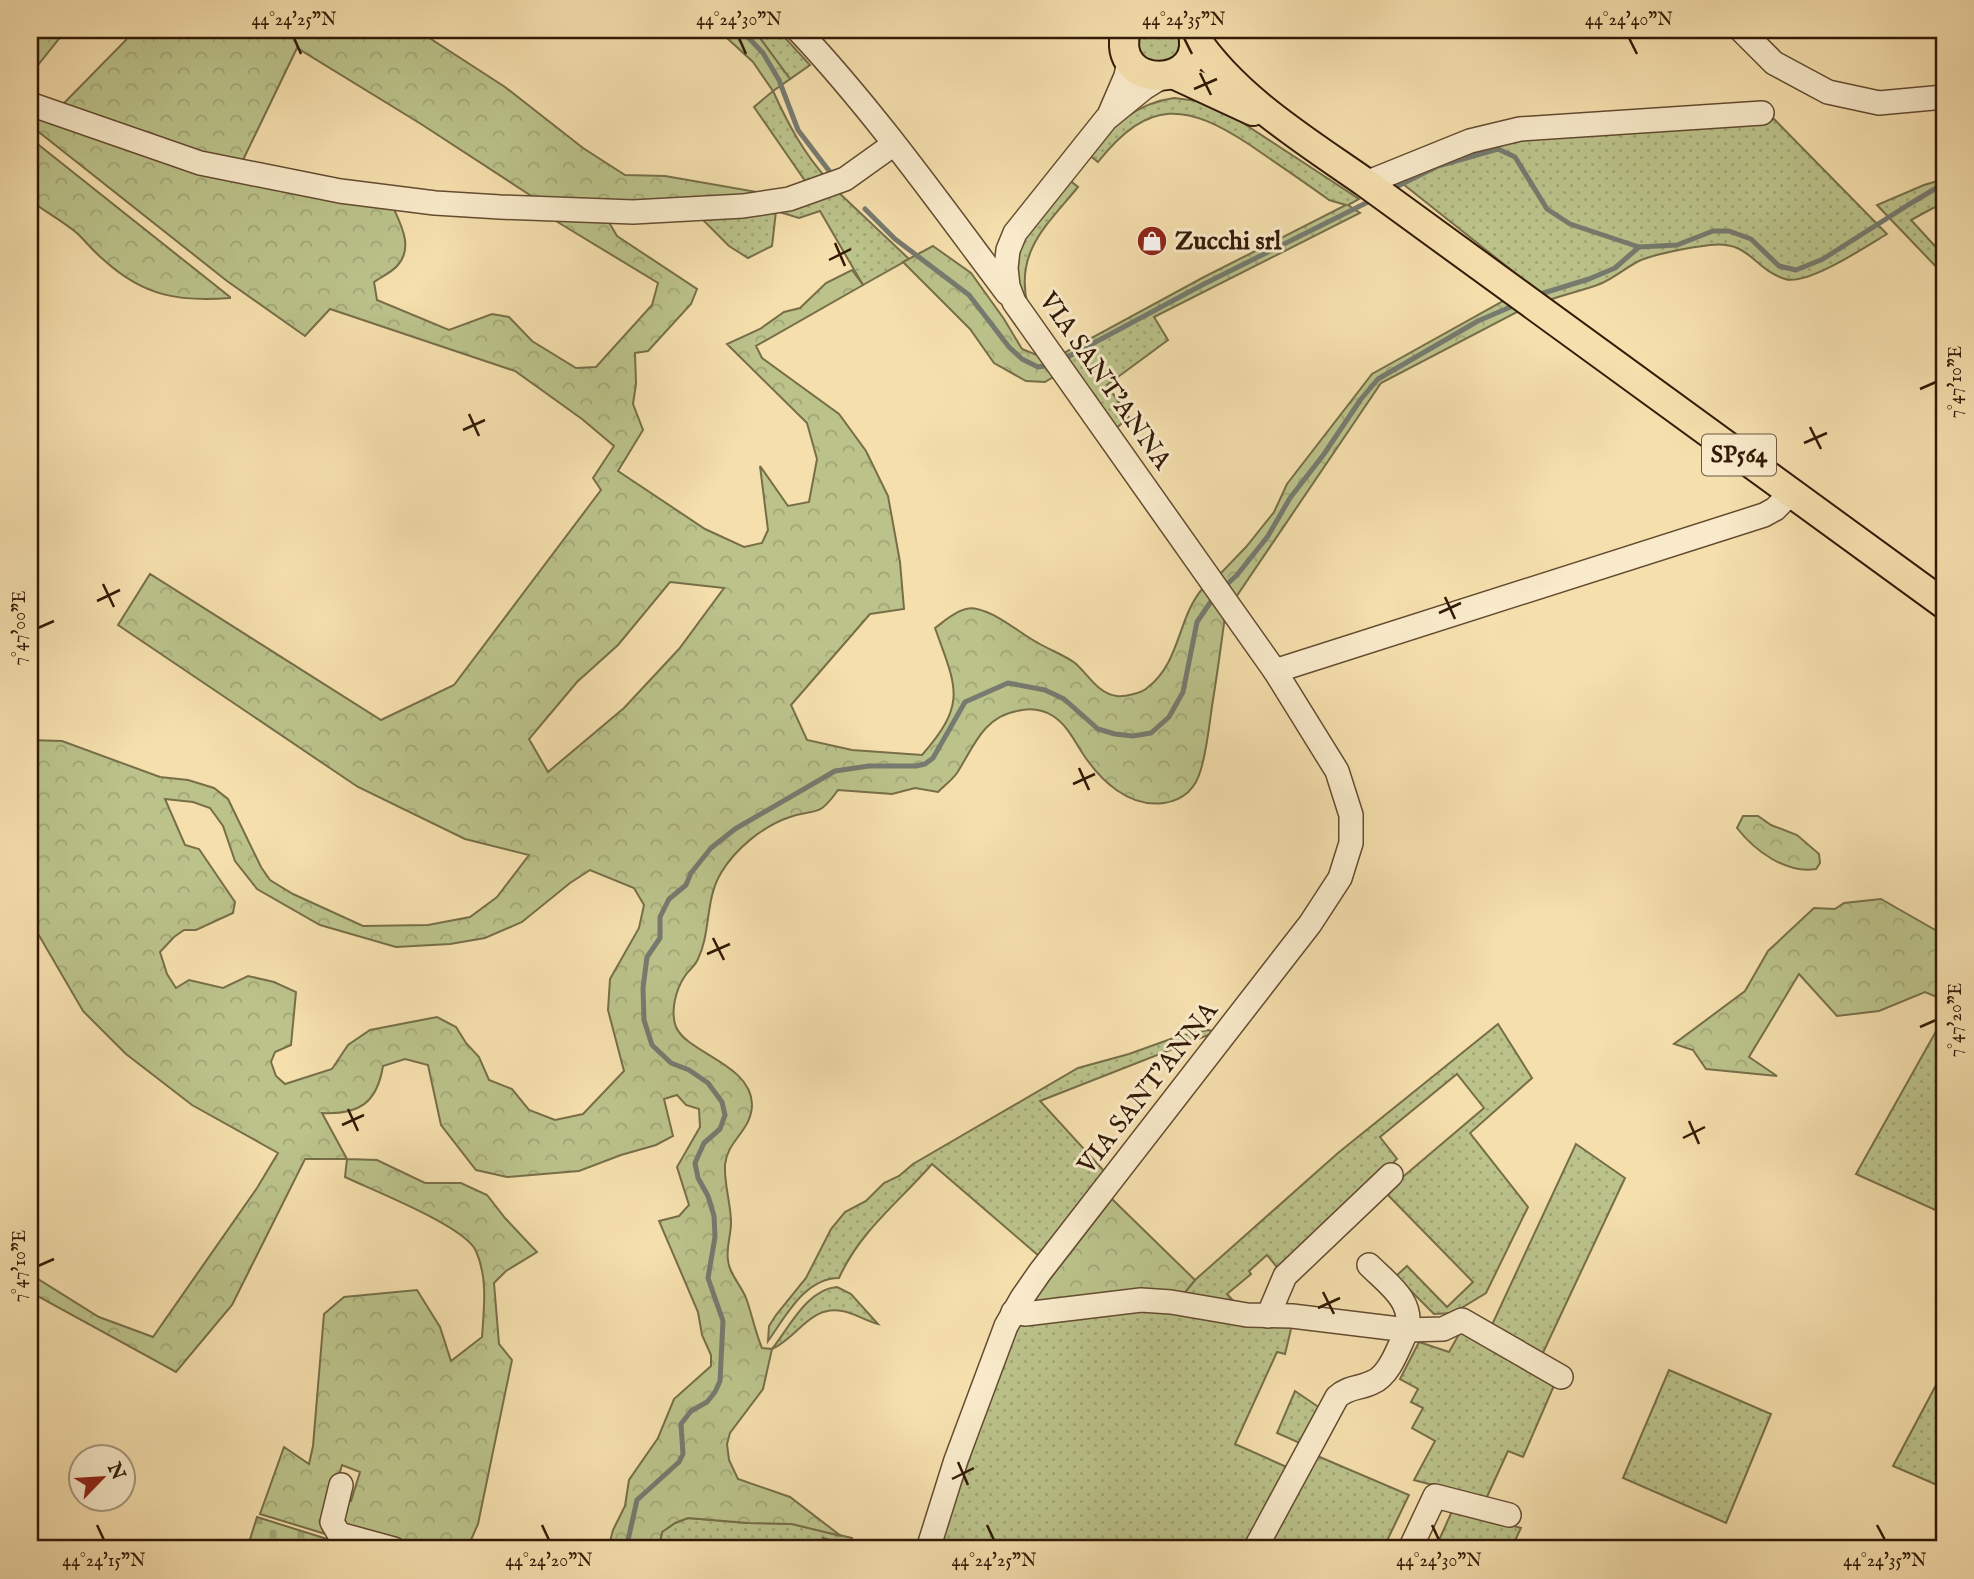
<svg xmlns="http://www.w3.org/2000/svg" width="1974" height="1579" font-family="'IM FELL English',serif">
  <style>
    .green { fill: url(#green-dots); stroke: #776e48; stroke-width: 2 }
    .forest { fill: url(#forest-crowns); stroke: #776e48; stroke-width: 2; fill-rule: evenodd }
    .cemetery { fill: url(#cemetery-stones); stroke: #776e48; stroke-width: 2 }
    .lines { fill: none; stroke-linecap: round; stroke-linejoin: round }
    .stream { stroke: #767a6f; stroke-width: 5 }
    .minor-casing { stroke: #644b30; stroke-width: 26 }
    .major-casing { stroke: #331a07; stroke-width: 32 }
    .minor { stroke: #f8eaca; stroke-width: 23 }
    .major { stroke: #f5dfad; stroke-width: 28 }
    .ticks { fill: none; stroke: #331a07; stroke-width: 2.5 }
    .labels { text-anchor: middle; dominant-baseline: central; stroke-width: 6; stroke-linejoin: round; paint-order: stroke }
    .shield { fill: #f8eaca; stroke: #6e5842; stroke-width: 2 }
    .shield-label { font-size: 24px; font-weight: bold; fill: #331a07 }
    .poi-label { font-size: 26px; font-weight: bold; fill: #331a07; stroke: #f8eaca; text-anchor: start }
    .street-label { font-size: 26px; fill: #331a07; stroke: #f8eaca }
    .neatline { fill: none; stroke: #331a07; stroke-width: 2.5 }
    .ticks-label { font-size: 18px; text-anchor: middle; fill: #331a07 }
  </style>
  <defs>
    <pattern id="green-dots" width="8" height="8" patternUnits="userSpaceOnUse" patternTransform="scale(1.75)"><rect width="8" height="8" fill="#bbc28a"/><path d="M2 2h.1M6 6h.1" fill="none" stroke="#a1a676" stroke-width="1.8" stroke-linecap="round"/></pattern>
    <pattern id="forest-crowns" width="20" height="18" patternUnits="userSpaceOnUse" patternTransform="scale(1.75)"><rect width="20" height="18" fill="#bbc28a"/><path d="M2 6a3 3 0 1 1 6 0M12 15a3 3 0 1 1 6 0" fill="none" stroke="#a1a676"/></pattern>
    <pattern id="cemetery-stones" width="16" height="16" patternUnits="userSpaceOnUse" patternTransform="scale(1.75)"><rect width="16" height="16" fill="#bbc28a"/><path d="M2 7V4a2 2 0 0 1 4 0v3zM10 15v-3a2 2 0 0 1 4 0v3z" fill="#a1a676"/></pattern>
  </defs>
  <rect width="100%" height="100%" fill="#f5dfad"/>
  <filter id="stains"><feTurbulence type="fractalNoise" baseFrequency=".00286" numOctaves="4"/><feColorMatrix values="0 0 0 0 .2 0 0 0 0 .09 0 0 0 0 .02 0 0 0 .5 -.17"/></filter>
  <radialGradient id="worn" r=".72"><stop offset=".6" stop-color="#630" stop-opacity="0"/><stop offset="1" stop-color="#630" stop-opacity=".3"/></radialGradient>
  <!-- green -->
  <g class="green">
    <polygon points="754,30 778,30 810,65 790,79"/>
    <path d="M1139,30H1178C1185,45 1178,55 1165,64L1144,59L1136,46Z"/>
    <path d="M773,91C788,124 803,152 827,179L808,185L754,107Z"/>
    <path d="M1174,98L1198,101L1240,121L1359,199L1348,205L1360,213L1154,317L1168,340L1107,385L1129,417L1113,431L1060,355L1204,277L1346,205L1329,200C1303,181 1276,163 1250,145C1186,103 1149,98 1098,162L1088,154C1111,126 1137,103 1174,98Z"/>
    <path d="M1774,119L1887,234C1867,246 1807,286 1785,279C1753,269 1750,240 1710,245C1693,247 1652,254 1637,262C1624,269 1614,278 1600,284C1584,290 1566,294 1549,300L1398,180L1455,153L1567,131Z"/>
    <path d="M1068,179L1078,187C1046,226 1014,252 1028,307C1025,300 1021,293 1019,286C1005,246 1047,208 1068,179Z"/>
    <polygon points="1944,179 1944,205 1933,208 1911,220 1944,256 1944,275 1877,205 1924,185"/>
    <polygon points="836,190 909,259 863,285 820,211 799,218 776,211 772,246 748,258 729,246 699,216"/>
    <polygon points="1944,1017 1944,1214 1856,1174"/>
    <polygon points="1498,1024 1532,1078 1470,1133 1528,1207 1486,1293 1453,1313 1434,1314 1396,1276 1407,1266 1447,1307 1473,1282 1385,1192 1484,1108 1457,1074 1380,1137 1397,1159 1281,1272 1267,1255 1249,1271 1251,1274 1227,1294 1238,1306 1182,1296 1195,1280 1338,1153"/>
    <path d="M1208,1030L1216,1032L1040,1101L1105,1172L1039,1256L932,1164C899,1202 860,1231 839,1278C805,1278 786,1316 768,1341L769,1326L776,1315L806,1278L831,1229L845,1212L866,1201L884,1183L899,1176L913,1164L1078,1068L1129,1054L1179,1036Z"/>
    <polygon points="1576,1144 1625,1178 1540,1359 1490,1329"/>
    <path d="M837,1287L851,1294L878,1324C865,1321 855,1313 842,1311C810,1305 797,1338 772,1349C789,1328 807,1289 837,1287Z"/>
    <polygon points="1130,1309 1292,1325 1285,1354 1277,1352 1235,1444 1289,1468 1246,1549 938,1549 994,1387 1020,1322"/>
    <polygon points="1463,1327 1556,1381 1523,1457 1508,1451 1486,1499 1414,1480 1435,1441 1412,1428 1423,1408 1411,1402 1418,1389 1400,1379 1419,1342 1449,1352"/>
    <polygon points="1669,1370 1771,1414 1726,1523 1623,1478"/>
    <polygon points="1944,1370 1944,1488 1893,1466"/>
    <polygon points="1295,1391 1320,1408 1302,1444 1277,1433"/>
    <polygon points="1315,1455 1409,1495 1383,1549 1264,1549"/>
    <polygon points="1453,1509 1521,1528 1511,1549 1435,1549"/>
    <polygon points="688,1518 748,1523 792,1524 852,1538 850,1545 823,1538 820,1549 662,1549 660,1543 662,1532 675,1523"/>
  </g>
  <!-- forest -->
  <g class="forest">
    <polygon points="43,30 66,30 30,75 30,46"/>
    <polygon points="130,30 417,30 505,87 583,148 625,175 665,176 768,194 658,205 533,197 421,124 297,48 242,162 195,153 62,105 126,40"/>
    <polygon points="722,30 754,30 790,79 773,91 753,62 727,38"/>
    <path d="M30,113L393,207C401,225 414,248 397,266C392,272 381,277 374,282L377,300L449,330L492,314L509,317L532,341L576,368L596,367L652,305L658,283L546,215L607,219L617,236L697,289L691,304L648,351L635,353L636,384L633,404L643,430L618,471L705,529L744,547L762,543L768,530L760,466L788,506L809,502L817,459L807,423L727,344L760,329L784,312L800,308L826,283L852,270L863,285L756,346L762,358L839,414L866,451L888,496L900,562L904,609L870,614L791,705L807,740L852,750L922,755C968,703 956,687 935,628C946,620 962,605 977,609C999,614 1018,632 1038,643C1050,650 1064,655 1075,663C1088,674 1098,694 1117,696C1124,697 1142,693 1147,688C1181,662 1177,618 1203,588L1225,616C1221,646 1217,676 1212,706C1209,727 1207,749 1201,769C1196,788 1184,800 1164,803C1129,808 1101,781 1083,754C1074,740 1067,725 1053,716C1042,709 1029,708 1017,711C983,717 973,748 957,773C952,780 944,786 938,792L915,788L892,794L838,790C818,818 818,808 790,817C763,826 735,849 721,873C705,899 711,932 698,959C695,966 689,970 685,976C676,989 670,1011 676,1027C687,1053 751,1064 752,1104C752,1131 727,1140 725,1165C724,1185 731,1203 731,1223C731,1235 726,1248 728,1260C729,1274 741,1285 746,1298C752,1314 755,1332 762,1348L772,1349L763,1389L730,1433L727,1444L729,1460L738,1479L790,1497L841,1536L792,1524L748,1523L688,1518L675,1523L662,1532L660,1543L662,1549H608L613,1530L625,1506L629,1480L658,1438L674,1399L711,1366V1355L702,1335L698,1312L659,1221L679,1216L689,1205L677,1167L700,1127L699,1109L686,1105L677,1095L664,1099L673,1136L656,1145L621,1155L579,1171L507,1177L476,1170L441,1125L428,1065L405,1059L383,1066C377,1103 359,1115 322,1113L347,1159L377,1160L425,1183H461L487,1195L505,1218L537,1252L506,1271L494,1283L499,1344L512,1360L478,1524L467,1549H409L407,1546L348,1532L341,1527L343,1498L351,1501L360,1472L342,1465L328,1514L332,1536L260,1514L284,1447L309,1464L313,1446L324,1314L344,1297L417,1290L440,1327L451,1361L482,1337C484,1308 488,1278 476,1251C465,1226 372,1190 345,1177L347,1159H305L232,1305L176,1372L30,1292V1274L99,1317L153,1337L257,1188L278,1153L192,1105L126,1054L83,1011L30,920V740L62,741L160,777L188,780L214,788L228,799L261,867L270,880L293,894L363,926L428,925L470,917L497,897L529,855L465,839L358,787L118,625L150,574L381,720L454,685L601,490L593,478L614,446L582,419L515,371L330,309L305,336L227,281L30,125ZM670,582L724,588L679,649L624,708L548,772L529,739L577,682L618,645ZM165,799L193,802L210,808L223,826L235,861L257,889L320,925L396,947L450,944L485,938L522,922L570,883L590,870L634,888L644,905L639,928L610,979L608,1010L624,1071L583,1114L555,1120L529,1110L512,1089L489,1080L479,1057L466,1043L456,1027L437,1017L370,1030L348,1045L332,1069L285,1084L276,1076L271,1062L275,1052L291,1045L296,992L274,982L248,976L223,988L189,980L176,988L167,974L160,952L174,937L184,930H196L233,913L235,902L199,849L185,845Z"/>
    <path d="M30,138L230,297V298C179,302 144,296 105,261C95,253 87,243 78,234C63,221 45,212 30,200Z"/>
    <polygon points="933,246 971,273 1004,319 1022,349 1037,355 1055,376 1045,382 1026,381 994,363 970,329 903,262"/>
    <polygon points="1505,300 1521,310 1381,383 1234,600 1217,577 1246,547 1274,512 1287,484 1372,374"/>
    <path d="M1743,816H1758L1771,825L1797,835L1819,854L1820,863L1816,869C1786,874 1755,851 1737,828Z"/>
    <polygon points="1881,899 1944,935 1944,1000 1925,992 1879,1011 1837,1016 1799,974 1749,1057 1777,1076 1706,1069 1693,1050 1674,1044 1745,991 1768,951 1814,908 1835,909 1844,903"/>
    <polygon points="1112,1199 1195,1280 1182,1296 1029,1306"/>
  </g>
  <!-- cemetery -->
  <polygon class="cemetery" points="257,1517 359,1549 247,1549"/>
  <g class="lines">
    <!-- stream -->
    <g class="stream">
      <polyline points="736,30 746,35 763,53 779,80 798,130 833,176"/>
      <polyline points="1392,189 1438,166 1498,149 1515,157 1547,209 1570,224 1639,247"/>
      <polyline points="865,209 895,239 969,295 1009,347 1022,359 1038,367 1050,365"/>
      <polyline points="1537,295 1589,279 1615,268 1639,247 1677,245 1713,231 1729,231 1751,239 1779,266 1796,270 1823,259 1908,205 1938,187 1944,186"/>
      <polyline points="1062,360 1204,284 1374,199"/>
      <polyline points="1223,588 1237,575 1268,536 1290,498 1324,454 1361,399 1378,379 1478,321 1515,305"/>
      <polyline points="626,1549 637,1500 679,1462 683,1454 681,1424 691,1411 707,1402 715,1392 720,1381 723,1321 708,1278 715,1237 714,1216 708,1196 698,1178 695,1163 704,1143 720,1129 725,1115 722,1102 708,1083 689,1070 671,1063 652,1045 644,1020 643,988 647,957 660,938 660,917 669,899 686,885 691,873 711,848 735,829 835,771 869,766 916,766 925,764 933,758 965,702 1008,683 1045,690 1064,699 1098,729 1115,734 1133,736 1151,733 1169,717 1183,692 1197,622 1214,597"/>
    </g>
    <!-- minor casing -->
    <g class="minor-casing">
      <g id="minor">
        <path d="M798,30C875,112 940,204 1007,293"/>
        <polyline points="1741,30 1774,63 1828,92 1879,103 1944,97"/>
        <polyline points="30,104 200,163 340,191 435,203 500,207 633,212 743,206 789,199 845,179 894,144"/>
        <polyline points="1110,113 1126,76 1129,60"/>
        <polyline points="1366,183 1470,141 1520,129 1762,113"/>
        <polyline points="1275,671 1764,515 1775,509 1791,493"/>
        <polyline points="1013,1312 1025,1314 1141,1300 1171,1302 1247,1315 1292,1316 1407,1330 1443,1329 1462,1320 1561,1377"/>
        <polyline points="1268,1316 1285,1276 1391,1175"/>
        <polyline points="341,1485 332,1522 339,1534 394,1549"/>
        <polyline points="928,1549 956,1460 1006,1326 1022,1298 1040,1272 1310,924 1340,878 1351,843 1351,815 1337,771 1275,671 1014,302 1008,286 1006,268 1008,250 1015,233 1106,119 1144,88 1162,77"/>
        <path d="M1255,1549L1337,1397C1349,1386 1360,1389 1373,1382C1390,1375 1399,1346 1407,1330C1414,1301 1388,1284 1369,1265"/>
        <polyline points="1410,1549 1435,1496 1509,1515"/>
      </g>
    </g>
    <!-- major casing -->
    <g class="major-casing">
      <g id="major">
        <path d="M1126,30C1109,92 1210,90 1192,30"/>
        <path d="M1194,36C1235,98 1306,141 1366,183L1944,604"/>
        <polyline points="1173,74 1253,111"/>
      </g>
    </g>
    <!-- minor -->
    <use href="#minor" class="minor"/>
    <!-- major -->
    <use href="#major" class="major"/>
  </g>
  <!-- ticks -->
  <path class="ticks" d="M294,38L301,54M739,38L746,54M1184,38L1192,54M1629,38L1637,54M1200,73L1211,95M1194,89L1217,79M835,243L845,266M829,260L851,249M1920,389L1936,382M469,414L479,436M1810,427L1821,449M463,430L485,420M1804,443L1827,433M103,584L114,607M1445,597L1455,619M97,601L120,590M1439,613L1461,603M38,628L54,621M1079,768L1089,790M1073,784L1095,774M713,938L724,960M707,954L730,944M1920,1027L1936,1020M348,1109L358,1131M1689,1121L1699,1144M342,1125L364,1115M1683,1138L1705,1127M38,1266L54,1259M1323,1292L1334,1314M1318,1308L1340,1298M958,1462L968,1485M952,1479L974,1468M97,1525L104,1540M542,1525L549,1540M987,1525L994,1540M1432,1525L1439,1540M1877,1525L1885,1540"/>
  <!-- icons -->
  <defs>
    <g id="shop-disc" transform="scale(1.575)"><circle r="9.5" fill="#8f2418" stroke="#f8eaca"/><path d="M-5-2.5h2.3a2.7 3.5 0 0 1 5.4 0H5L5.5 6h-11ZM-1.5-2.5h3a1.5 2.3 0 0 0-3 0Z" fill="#fff"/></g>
  </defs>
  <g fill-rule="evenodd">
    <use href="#shop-disc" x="1152" y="241"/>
  </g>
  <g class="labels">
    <!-- shield labels -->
    <rect class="shield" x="1702" y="434.5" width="74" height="41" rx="5"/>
    <g class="shield-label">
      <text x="1739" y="455">SP564</text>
    </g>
    <!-- poi labels -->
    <g class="poi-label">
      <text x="1175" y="241">Zucchi srl</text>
    </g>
    <!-- street labels -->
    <g class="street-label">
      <text transform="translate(1105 381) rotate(55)">VIA SANT'ANNA</text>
      <text transform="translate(1148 1088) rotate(-52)">VIA SANT'ANNA</text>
    </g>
  </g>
  <!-- margin -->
  <rect width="1974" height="1579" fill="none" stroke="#f5dfad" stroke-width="77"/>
  <!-- north arrow -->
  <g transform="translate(102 1478) rotate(65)"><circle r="33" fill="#f8eaca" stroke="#a9977c" stroke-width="2"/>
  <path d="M0-5L12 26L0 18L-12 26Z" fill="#8f2418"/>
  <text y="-10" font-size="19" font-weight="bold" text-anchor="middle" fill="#331a07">N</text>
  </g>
  <rect x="38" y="38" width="1898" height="1502" class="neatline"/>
  <g class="ticks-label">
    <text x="294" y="25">44°24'25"N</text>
    <text x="739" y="25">44°24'30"N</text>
    <text x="1184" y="25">44°24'35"N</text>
    <text x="1629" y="25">44°24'40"N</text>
    <text transform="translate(1955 382) rotate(-90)" y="6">7°47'10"E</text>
    <text transform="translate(19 628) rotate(-90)" y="6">7°47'00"E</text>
    <text transform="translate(1955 1020) rotate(-90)" y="6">7°47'20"E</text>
    <text transform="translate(19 1266) rotate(-90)" y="6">7°47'10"E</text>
    <text x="104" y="1566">44°24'15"N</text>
    <text x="549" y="1566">44°24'20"N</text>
    <text x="994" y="1566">44°24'25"N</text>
    <text x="1439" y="1566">44°24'30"N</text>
    <text x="1885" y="1566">44°24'35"N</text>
  </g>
  <rect width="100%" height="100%" filter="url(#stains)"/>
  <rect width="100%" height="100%" fill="url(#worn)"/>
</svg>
